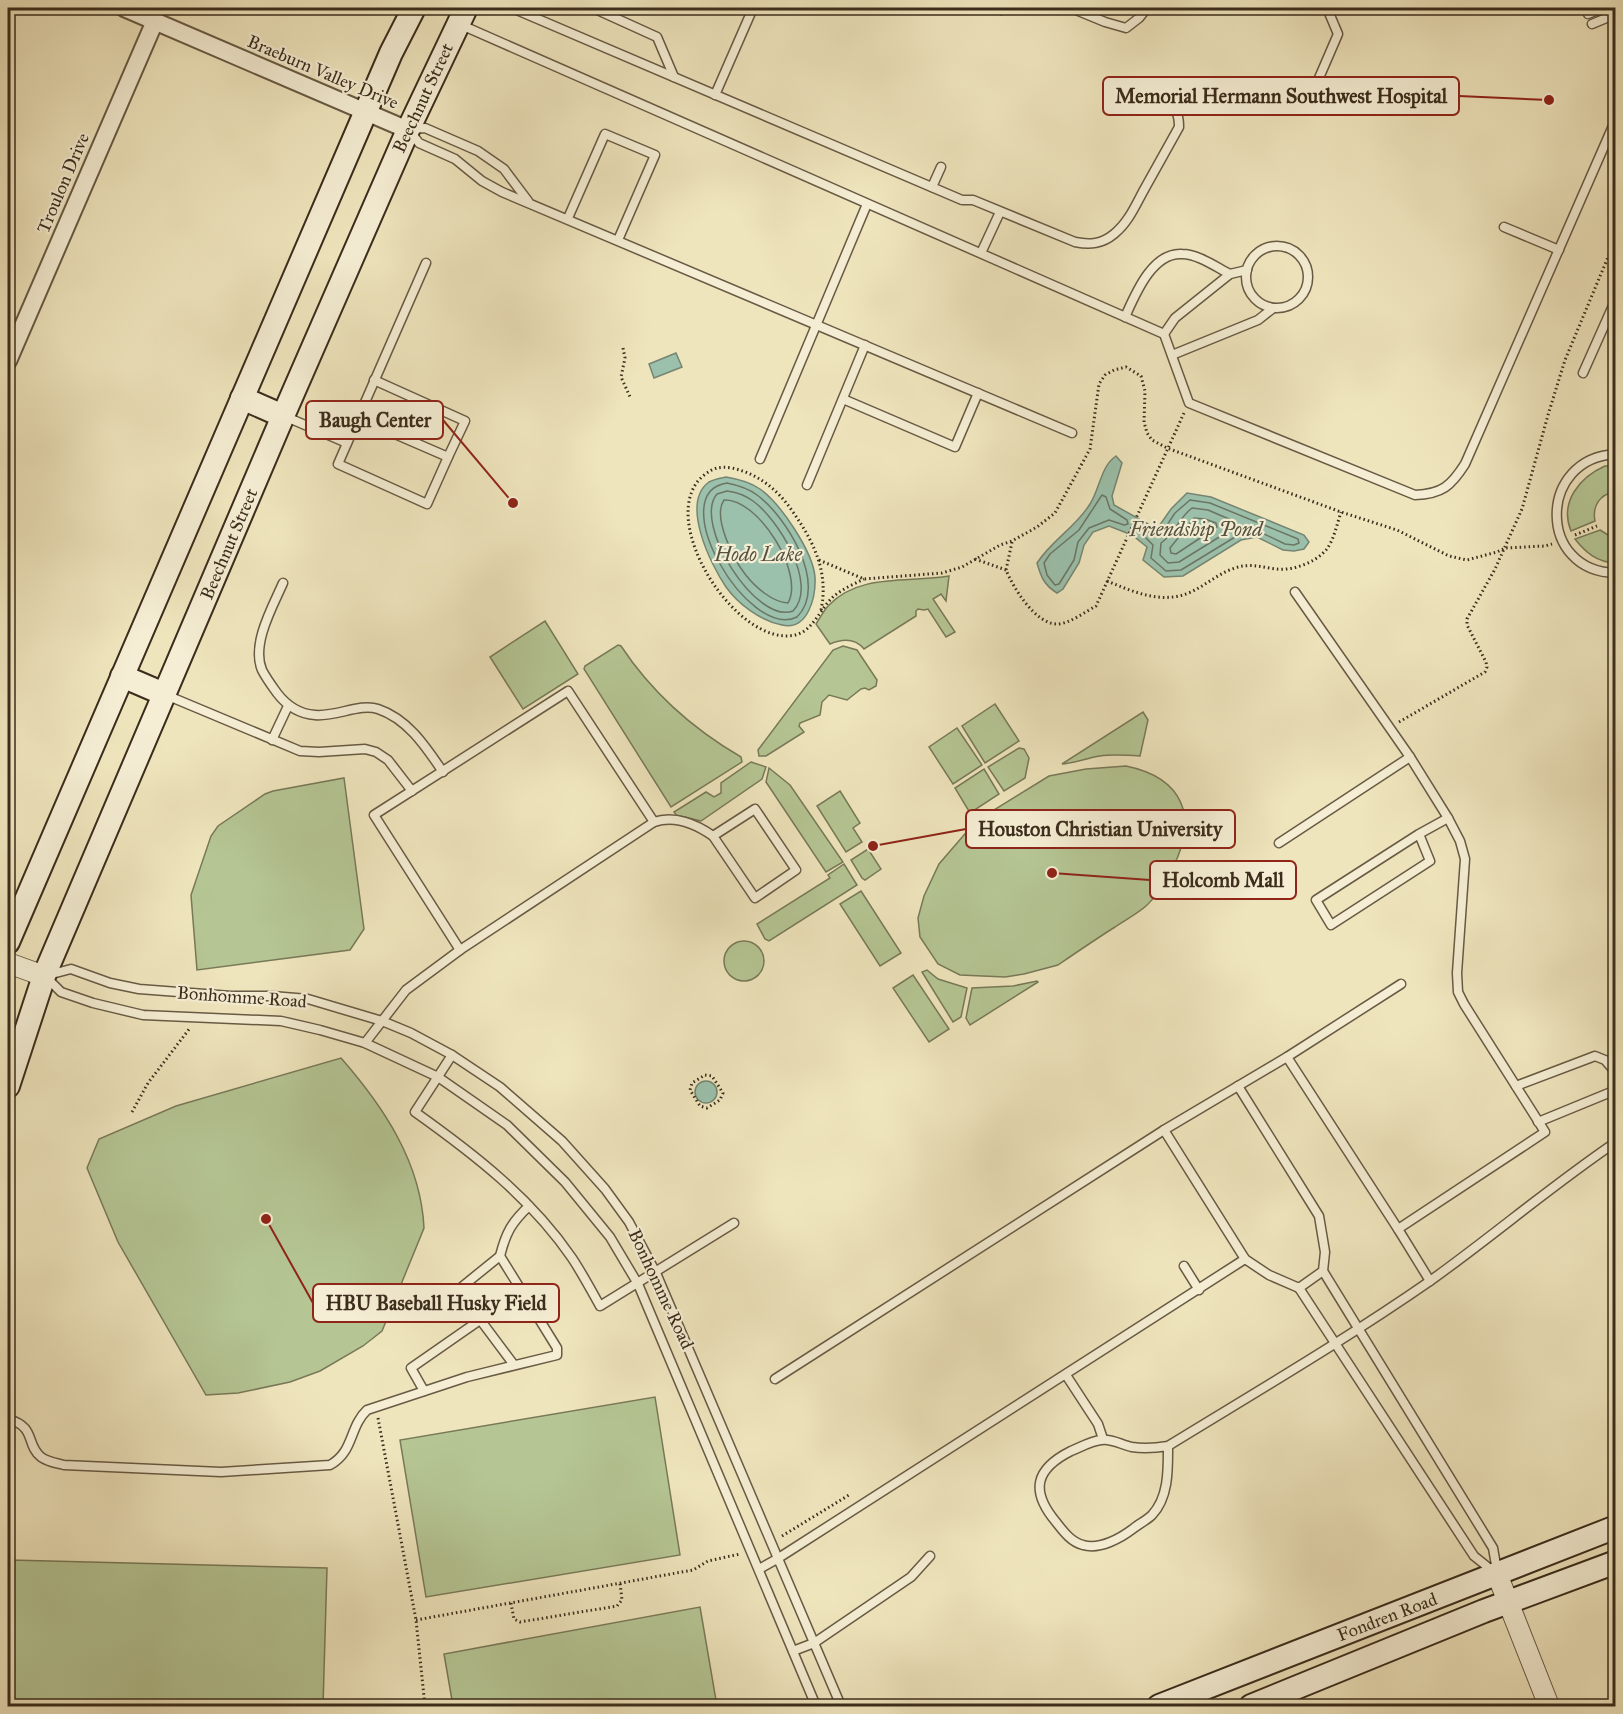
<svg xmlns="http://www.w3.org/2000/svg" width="1623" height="1714" font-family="'IM FELL Great Primer',serif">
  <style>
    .green { fill: #b5c694; stroke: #787958; stroke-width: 1.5 }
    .water { fill: #9bc0ab; stroke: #758572; stroke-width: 1.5 }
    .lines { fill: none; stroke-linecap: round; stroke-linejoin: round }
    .shore { stroke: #6b7664; stroke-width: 1.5 }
    .service-casing { stroke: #685a44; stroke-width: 11 }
    .minor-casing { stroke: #685a44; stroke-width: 20 }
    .tertiary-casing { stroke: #685a44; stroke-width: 22 }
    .secondary-casing { stroke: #3b2c1c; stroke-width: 26 }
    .path { stroke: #3b2c1c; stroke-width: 3; stroke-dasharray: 1.5 3; stroke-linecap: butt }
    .service { stroke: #f5eed4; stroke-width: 8 }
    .minor { stroke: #f5eed4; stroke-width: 16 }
    .tertiary { stroke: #f5eed4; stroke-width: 20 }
    .secondary { stroke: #f5eed4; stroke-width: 22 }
    .labels { text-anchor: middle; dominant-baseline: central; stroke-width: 4.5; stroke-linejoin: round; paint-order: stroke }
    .street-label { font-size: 18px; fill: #3b2c1c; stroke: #f5eed4 }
    .water-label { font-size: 20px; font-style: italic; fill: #535140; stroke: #f5eed4 }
    .leader { fill: none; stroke: #8f2418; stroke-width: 2 }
    .callout-dot { fill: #8f2418; stroke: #f5eed4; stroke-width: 2 }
    .callout { fill: #f5eed4; stroke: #8f2418; stroke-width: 2 }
    .callout-label { font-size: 20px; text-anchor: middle; font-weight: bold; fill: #3b2c1c }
  </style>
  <rect width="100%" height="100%" fill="#efe5bd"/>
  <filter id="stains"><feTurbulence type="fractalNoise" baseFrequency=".00333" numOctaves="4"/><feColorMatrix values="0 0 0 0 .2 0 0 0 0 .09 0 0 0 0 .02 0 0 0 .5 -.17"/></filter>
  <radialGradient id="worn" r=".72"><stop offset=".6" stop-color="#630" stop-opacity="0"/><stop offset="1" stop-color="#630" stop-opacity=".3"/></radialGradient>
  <!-- green -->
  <g class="green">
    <path d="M1605,466H1615V492C1600,494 1592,506 1595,521L1571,531C1559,502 1580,477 1605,466Z"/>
    <path d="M1600,530L1608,535L1615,537V563C1597,562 1586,553 1575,539Z"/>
    <path d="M949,576L946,601L941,594L933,599L955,632L946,637L928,609L924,610L918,609L916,611V616L864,649C855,638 842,639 830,644L816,624C820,618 824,610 829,605C860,573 908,583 949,576Z"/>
    <polygon points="545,621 578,674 523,709 490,657"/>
    <path d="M618,645L621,646C652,693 693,729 741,757L742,762L671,807L584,669L585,666Z"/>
    <polygon points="843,646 857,650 877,680 876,686 869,690 865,688 861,689 847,700 829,695 822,702 820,715 800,723 799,726 804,732 766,756 759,756 758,750 833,650"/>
    <polygon points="995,704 1019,741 985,763 962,726"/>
    <path d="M1143,712L1148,720L1140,756C1127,755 1113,754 1100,756C1087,758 1075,763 1062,764Z"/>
    <polygon points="957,728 982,765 953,784 929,747"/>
    <polygon points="1019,748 1024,749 1029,758 1025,778 1004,791 988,767"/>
    <polygon points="751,762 766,767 762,779 701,821 676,815 674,812 706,792 714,797 721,793 721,783"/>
    <path d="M1126,766C1184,778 1199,818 1172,869C1165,882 1157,896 1146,906C1137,914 1125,920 1115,927C1096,939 1077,952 1058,965L1024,974L1005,977L960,975L938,964L920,937L918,918L924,896L939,864L976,821L1049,776L1086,769Z"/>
    <polygon points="769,768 790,785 843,862 826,872 766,782"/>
    <polygon points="984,769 999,794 970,813 955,788"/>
    <polygon points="344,778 364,929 350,950 197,970 191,895 211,836 218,826 265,794 273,791"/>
    <polygon points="840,791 860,823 853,828 862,842 846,852 817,806"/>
    <polygon points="868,849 881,869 865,880 862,878 851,860"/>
    <polygon points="844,864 857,885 769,941 765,939 757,924 830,878 828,875"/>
    <polygon points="861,891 901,953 880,966 840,904"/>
    <circle cx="744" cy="961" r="20"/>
    <polygon points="927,970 938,979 967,988 961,1017 953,1022 922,972"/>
    <polygon points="913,975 949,1029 929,1042 893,988"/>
    <polygon points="1037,981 1038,982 970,1025 966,1018 972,988 1013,986"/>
    <path d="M341,1058C383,1106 421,1162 424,1228L382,1331L363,1346L320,1371L290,1382L238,1393L206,1395L118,1242L87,1168L99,1139L176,1106Z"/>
    <polygon points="655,1397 680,1555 426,1597 400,1440"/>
    <polygon points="10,1560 327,1568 323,1706 8,1706"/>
    <polygon points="700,1607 717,1706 453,1706 444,1654"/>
  </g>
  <!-- water -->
  <g class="water">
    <polygon points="676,353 682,367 654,378 649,364"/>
    <path d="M1116,456L1122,463L1112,496L1114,505L1157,529L1171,509L1187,493L1211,497L1304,535L1309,542L1304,549L1294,551L1283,550L1257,537L1241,540L1183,576L1164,577L1143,560L1147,547L1132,535L1109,526L1093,532L1084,545L1079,563L1063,589L1057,593C1044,585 1041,577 1037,563C1052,540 1076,527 1090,504C1100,488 1101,466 1116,456Z"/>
    <path d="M726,477C738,479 750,482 760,489C781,504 813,552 815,577C816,597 808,631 782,625C761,621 738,604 726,587C711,565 680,503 709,482C714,479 721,478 726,477Z"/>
    <circle cx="706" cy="1092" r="11"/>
  </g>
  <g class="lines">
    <!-- shore -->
    <g class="shore">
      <path d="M727,483C737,485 749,489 757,495C786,516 829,585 797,617C748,641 662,493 727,483Z"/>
      <path d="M727,491C736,492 746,496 753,501C777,518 819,584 793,611C756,625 692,523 717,494Z"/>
      <polygon points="1102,495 1106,497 1110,509 1127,520 1128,524 1124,525 1109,520 1089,528 1078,542 1074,560 1059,584 1055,585 1047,575 1044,563 1050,554 1079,530"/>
      <path d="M724,500C758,498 805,573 788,603C772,602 755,587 745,574C734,560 712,517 724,500Z"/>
      <polygon points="1190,500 1210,503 1298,539 1299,543 1294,545 1285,544 1258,531 1240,534 1181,570 1166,571 1151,558 1153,545 1144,536 1143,533 1146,531 1156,535 1161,534 1175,513"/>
      <path d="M1192,508L1208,510L1236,522L1237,526L1179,562L1168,563L1160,555L1161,543C1174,534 1179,518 1192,508Z"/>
      <polygon points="1194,518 1205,519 1216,523 1217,527 1176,554 1171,553 1170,548"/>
    </g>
    <!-- service casing -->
    <g class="service-casing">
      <g id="service">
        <path d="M512,8L962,200H973L1075,242C1090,245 1102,244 1114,234C1129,222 1136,204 1145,188C1156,168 1168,147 1179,127C1179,115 1177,110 1167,104"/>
        <polyline points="593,8 657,37 674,77"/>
        <polyline points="998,8 1001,10"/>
        <polyline points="1071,8 1105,22 1126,28 1139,18 1147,8"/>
        <polyline points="1588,14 1603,8"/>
        <path d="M459,24L1164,334L1189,403L1415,495C1442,494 1451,486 1465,464L1616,119"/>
        <polyline points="1592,24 1616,14"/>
        <polyline points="1319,78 1338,34 1327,8"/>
        <polyline points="715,95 753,8"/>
        <polyline points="411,129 425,128 478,151 504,169 528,201"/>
        <polyline points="409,130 419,143 455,159 482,181 502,192 1072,433"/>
        <polyline points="932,187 941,167"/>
        <polyline points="568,218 605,134 655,155 618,240"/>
        <polyline points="1504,227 1559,250"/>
        <circle cx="1277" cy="277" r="31"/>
        <polyline points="981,253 1000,212"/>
        <path d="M1125,317C1135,295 1152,252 1182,254C1198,254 1216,267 1230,274"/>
        <polyline points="1164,334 1175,318 1230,274 1247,270"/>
        <polyline points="1172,355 1258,320 1272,309"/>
        <polyline points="1583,373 1616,299"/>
        <polyline points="374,380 465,421 448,457"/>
        <polyline points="843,399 955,447 978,393"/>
        <polyline points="284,416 347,443"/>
        <polyline points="358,418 448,457 427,504 338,464 426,263"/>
        <path d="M1616,454C1537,458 1537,572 1616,573"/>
        <polyline points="760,459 867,204"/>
        <polyline points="807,485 865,345"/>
        <path d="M283,583C273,606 251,644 262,670C266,678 272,686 277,693C287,706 299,714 315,715C336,717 360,703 378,709C408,719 426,747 443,772"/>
        <polyline points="1295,592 1410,757 1448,818 1460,841 1465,859 1457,973 1458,992 1464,1004 1545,1132 1398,1229 1430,1281"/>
        <polygon points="568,691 654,822 460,950 374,815"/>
        <polyline points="166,695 300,751 319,752 365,749 376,752 388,760 412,791"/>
        <polyline points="272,740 288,706"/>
        <polygon points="755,809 796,870 755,898 713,836"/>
        <path d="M654,822C674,815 696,824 713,836"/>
        <polyline points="1419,834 1430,861 1331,925 1316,900 1419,834 1448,818"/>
        <polyline points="1279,843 1410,757"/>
        <polyline points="48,975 71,969 110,983 139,989 231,996 272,996 308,999 382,1021 411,1033 452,1055 500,1087 562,1141 605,1189 629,1222 656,1273 841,1706"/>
        <polyline points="47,978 61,992 93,1003 143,1015 281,1021 320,1030 365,1043 438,1077 507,1125 565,1182 610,1237 638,1284 816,1706"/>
        <polyline points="365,1043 406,990 460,950"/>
        <path d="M452,1055L415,1112C474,1154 531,1198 572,1258C582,1273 591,1290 600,1306L734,1223"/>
        <polyline points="1516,1086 1595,1056 1605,1060 1616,1073"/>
        <polyline points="1538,1122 1616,1090"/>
        <polyline points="1164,1130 1245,1259 1269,1275 1299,1288 1323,1271 1325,1252 1319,1216 1238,1086"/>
        <polyline points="1398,1229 1287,1057 1401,984"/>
        <polyline points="500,1256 458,1290 514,1365"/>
        <polyline points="1184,1266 1199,1290"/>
        <polyline points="1323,1271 1493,1548 1497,1571"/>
        <polyline points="1299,1288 1474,1556 1494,1572"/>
        <polyline points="1066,1375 1098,1424 1103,1439"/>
        <polyline points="775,1379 1164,1130 1287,1057"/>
        <polyline points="424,1391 411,1368 480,1320"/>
        <path d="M8,1419C37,1427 25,1444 41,1457C48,1462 56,1463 64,1465L221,1472L330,1465C354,1452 349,1427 367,1410L467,1377L557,1355V1348L500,1256C506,1232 512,1222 529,1206"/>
        <path d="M1168,1446C1168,1469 1169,1497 1152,1515C1147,1520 1139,1524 1134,1528C1121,1538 1100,1550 1083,1545C1071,1542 1063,1531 1056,1522C1030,1491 1035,1469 1071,1451C1081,1447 1091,1441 1101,1440C1111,1438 1122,1445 1132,1447C1144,1449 1156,1448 1168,1446C1256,1392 1345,1340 1430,1281C1493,1236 1551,1186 1616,1142"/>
        <polyline points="759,1569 777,1559 1245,1259"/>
        <polyline points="793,1651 814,1643 911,1577 930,1556"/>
      </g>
    </g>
    <!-- minor casing -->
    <g class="minor-casing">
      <g id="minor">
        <polyline points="124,8 408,130"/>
        <polyline points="8,361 155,21"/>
      </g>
    </g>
    <!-- tertiary casing -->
    <g class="tertiary-casing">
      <g id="tertiary">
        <polyline points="8,963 44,976"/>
        <polyline points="1497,1574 1549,1706"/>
      </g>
    </g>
    <!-- secondary casing -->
    <g class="secondary-casing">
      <g id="secondary">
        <polyline points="242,398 283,416"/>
        <polyline points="122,676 164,694"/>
        <polyline points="8,942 391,53 414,8"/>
        <polyline points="8,1086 44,976 283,416 408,130 466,8"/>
        <polyline points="1159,1706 1616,1527"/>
        <polyline points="1251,1706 1484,1611 1616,1562"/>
      </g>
    </g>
    <!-- path -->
    <g class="path">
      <polyline points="623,348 625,358 621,377 631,399"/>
      <polyline points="1575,535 1597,526"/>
      <path d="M1012,542L1006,570C1013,587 1035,624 1057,624C1069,624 1085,612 1096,606L1184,413"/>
      <polyline points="975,559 1006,570"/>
      <polyline points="819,560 864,579 942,573 962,567 1000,545 1012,541 1037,527 1055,513 1090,449 1099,384 1105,375 1114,370 1126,367 1141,376 1145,391 1144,422 1147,433 1152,440 1167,448 1341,512 1397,530 1449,556 1467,560 1497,552 1505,548 1545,546 1552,544"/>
      <path d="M1107,581C1134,592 1162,605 1191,592C1206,585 1219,573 1235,568C1249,563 1262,567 1276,569C1292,571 1315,563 1326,550C1334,540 1337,524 1341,512"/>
      <path d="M821,610C829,573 814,542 793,512C778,490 759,474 732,468C720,466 712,468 703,476C654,518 736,648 795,635C813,631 820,609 833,597C842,589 854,584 864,579"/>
      <polyline points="1399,722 1485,672 1487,667 1486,662 1467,625 1467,619 1495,569 1522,509 1548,415 1565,360 1616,238"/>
      <polygon points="705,1075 712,1076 723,1093 720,1100 707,1108 700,1106 690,1090 692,1083"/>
      <polyline points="132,1112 148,1083 190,1028"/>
      <polyline points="378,1418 416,1620 425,1706"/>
      <polyline points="782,1536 849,1495"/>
      <polyline points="511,1603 514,1619 520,1622 617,1606 622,1600 620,1583"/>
      <polyline points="416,1620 693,1570 708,1561 740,1554"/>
    </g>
    <!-- service -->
    <use href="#service" class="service"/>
    <!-- minor -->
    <use href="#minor" class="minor"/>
    <!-- tertiary -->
    <use href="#tertiary" class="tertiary"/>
    <!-- secondary -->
    <use href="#secondary" class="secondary"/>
  </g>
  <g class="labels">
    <!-- street labels -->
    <g class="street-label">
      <text transform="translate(323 72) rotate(23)">Braeburn Valley Drive</text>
      <text transform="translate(423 98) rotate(-65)">Beechnut Street</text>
      <text transform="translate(63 183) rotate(-67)">Troulon Drive</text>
      <text transform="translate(229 544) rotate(-67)">Beechnut Street</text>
      <text transform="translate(242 997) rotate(4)">Bonhomme Road</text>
      <text transform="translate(661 1289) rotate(65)">Bonhomme Road</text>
      <text transform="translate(1387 1617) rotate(-21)">Fondren Road</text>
    </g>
    <!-- water labels -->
    <g class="water-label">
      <text x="1196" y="529">Friendship Pond</text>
      <text x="758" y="554">Hodo Lake</text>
    </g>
  </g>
  <!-- callouts -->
  <path class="leader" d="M1549 100L1459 96M513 503L443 420M873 846L966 829M1052 873L1150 880M266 1219L313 1303"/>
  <g class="callout-dot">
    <circle cx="1549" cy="100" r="6"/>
    <circle cx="513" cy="503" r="6"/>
    <circle cx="873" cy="846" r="6"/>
    <circle cx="1052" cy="873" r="6"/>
    <circle cx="266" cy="1219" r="6"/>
  </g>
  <g class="callout">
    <rect x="1103" y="77" width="356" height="38" rx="6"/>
    <rect x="306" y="401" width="137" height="38" rx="6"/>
    <rect x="966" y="810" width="269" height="38" rx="6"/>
    <rect x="1150" y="861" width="146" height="38" rx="6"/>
    <rect x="313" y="1284" width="246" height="38" rx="6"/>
  </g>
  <g class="callout-label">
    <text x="1281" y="103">Memorial Hermann Southwest Hospital</text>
    <text x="375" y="427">Baugh Center</text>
    <text x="1100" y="836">Houston Christian University</text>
    <text x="1223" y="887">Holcomb Mall</text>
    <text x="436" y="1310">HBU Baseball Husky Field</text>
  </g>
  <!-- margin -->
  <rect width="1623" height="1714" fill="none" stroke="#efe5bd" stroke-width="30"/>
  <rect x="9" y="9" width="1605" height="1696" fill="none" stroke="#3b2c1c" stroke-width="3"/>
  <rect x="15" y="15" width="1593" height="1684" fill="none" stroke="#3b2c1c" stroke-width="1.5"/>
  <rect width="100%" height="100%" filter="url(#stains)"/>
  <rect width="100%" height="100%" fill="url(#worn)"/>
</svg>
